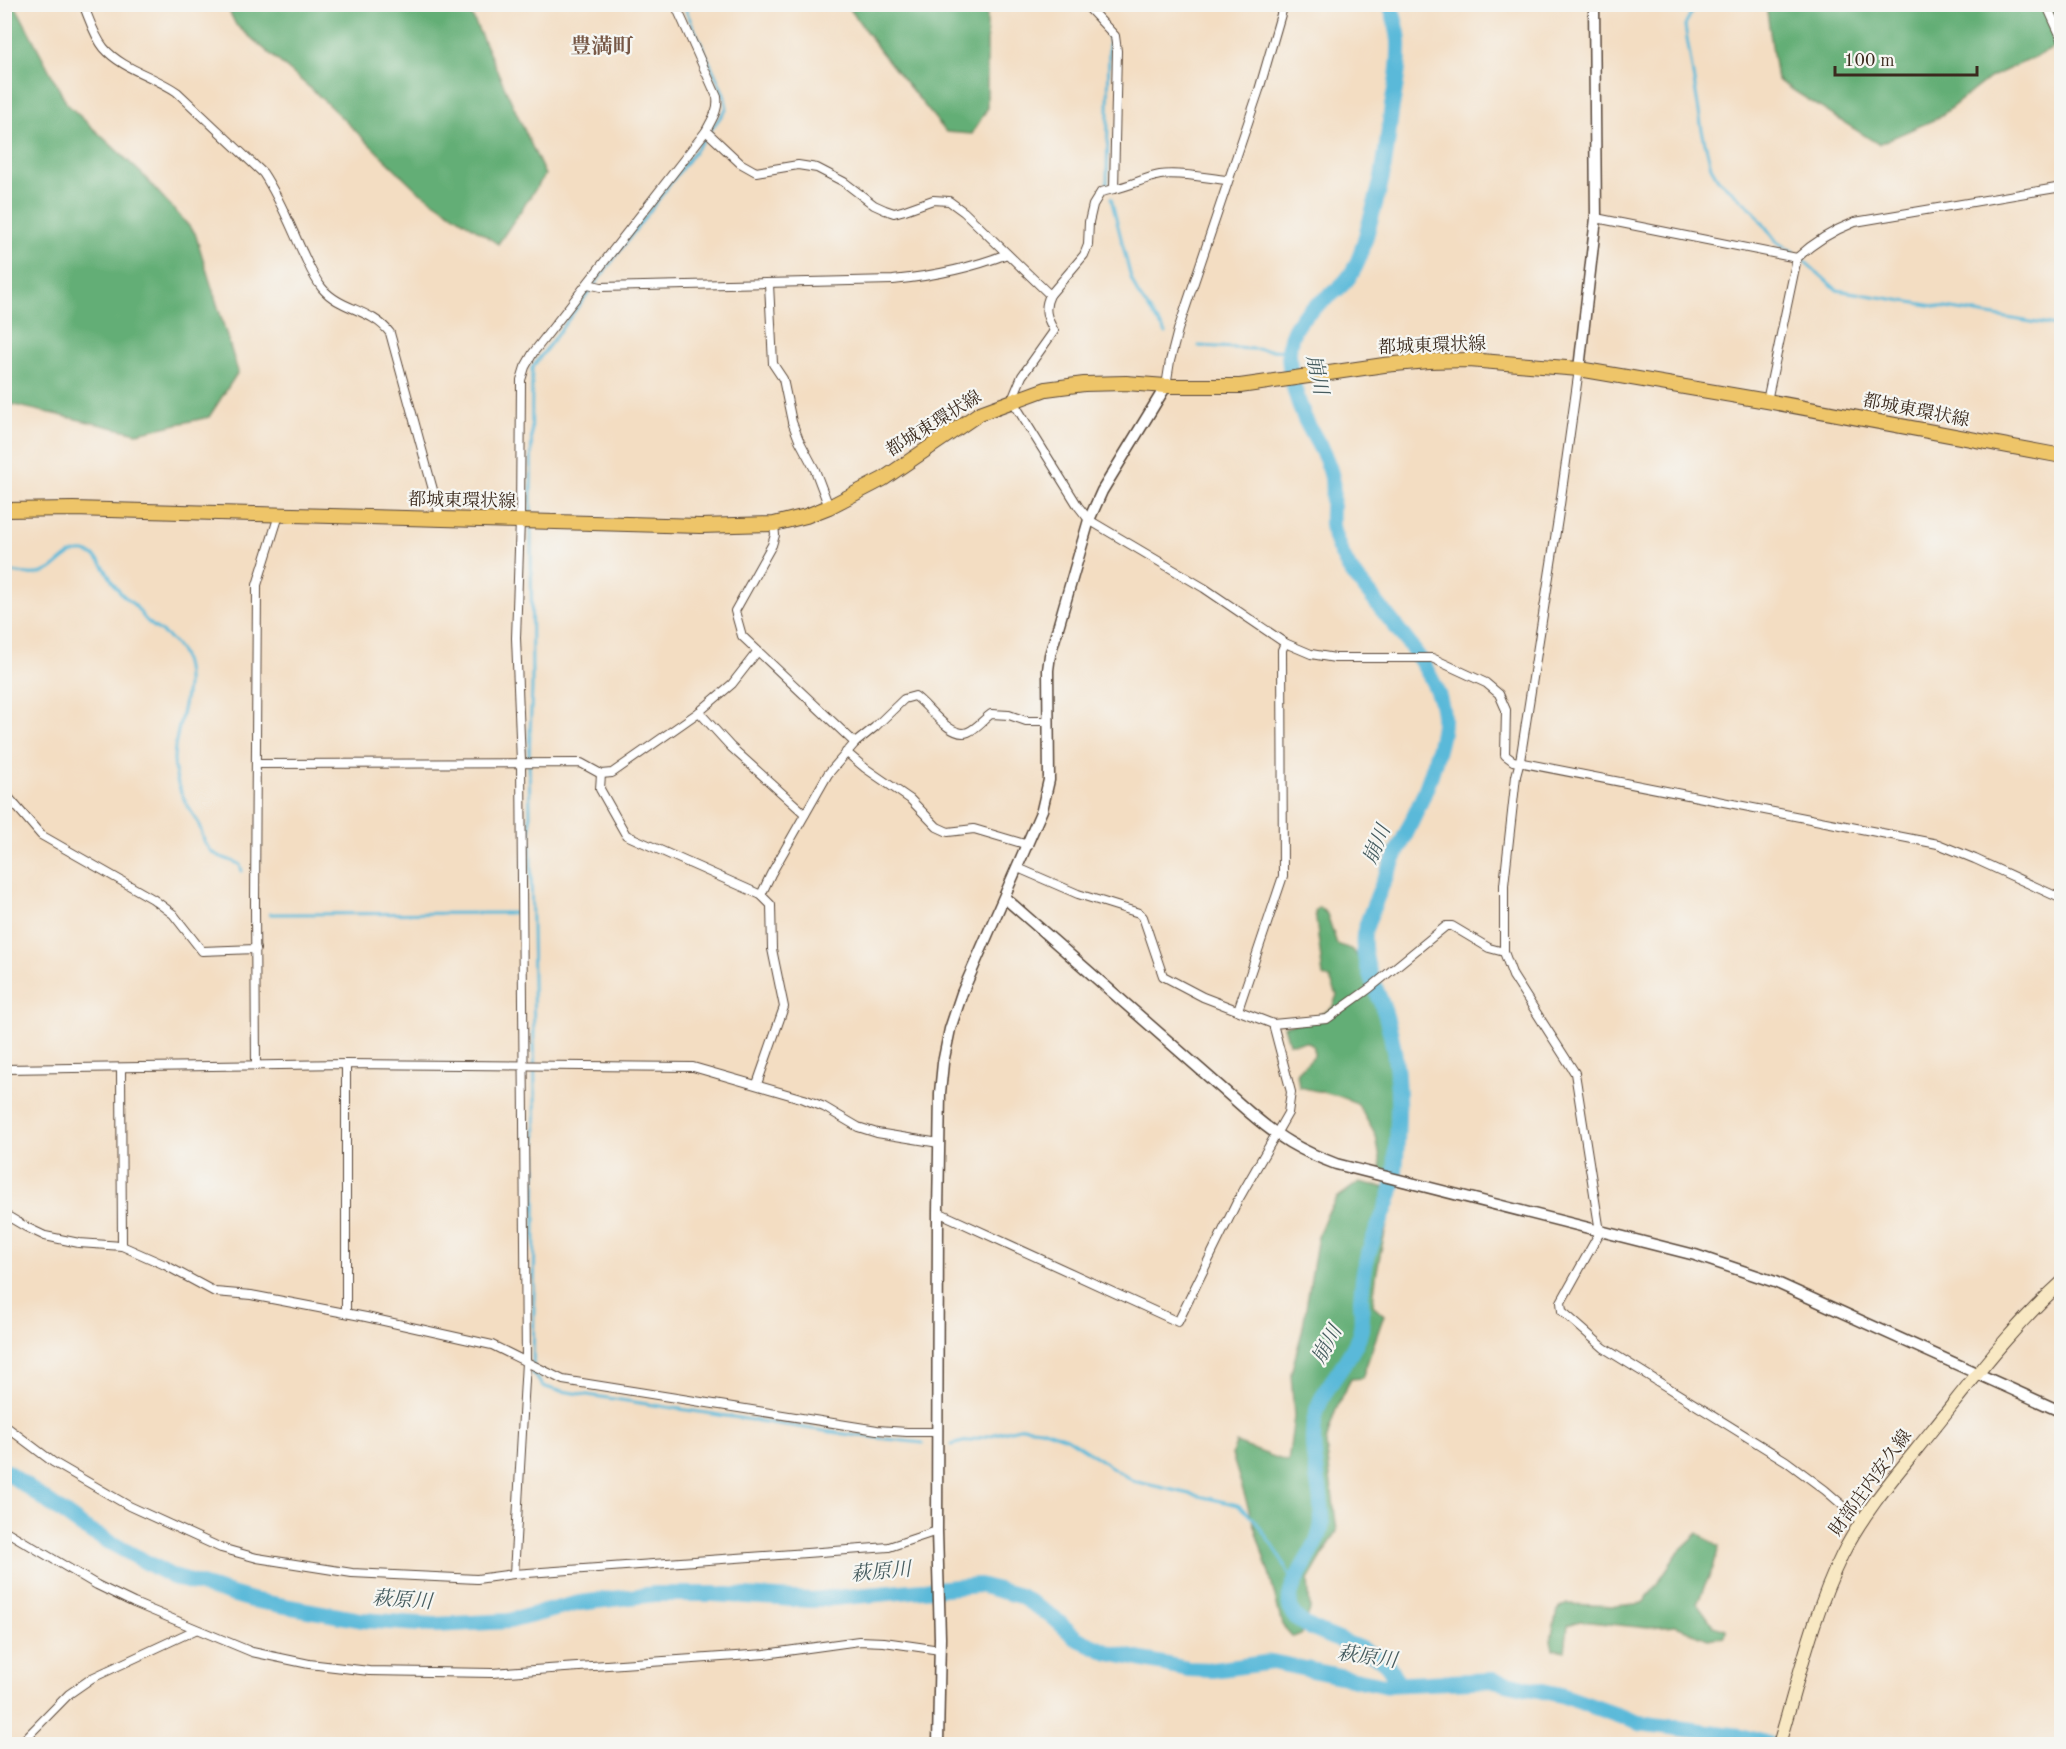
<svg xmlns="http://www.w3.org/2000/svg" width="2066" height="1749" font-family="'Old Standard TT','Noto Serif JP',serif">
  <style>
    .forest { fill: #63ae76; stroke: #4f6c4a; stroke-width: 1.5 }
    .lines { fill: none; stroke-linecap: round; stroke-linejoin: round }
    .stream { stroke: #5ab9d9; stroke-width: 3 }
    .river { stroke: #5ab9d9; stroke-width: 16 }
    .minor-casing { stroke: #574537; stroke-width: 10 }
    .tertiary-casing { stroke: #574537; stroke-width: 13 }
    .secondary-casing { stroke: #574537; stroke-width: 14 }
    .primary-casing { stroke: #574537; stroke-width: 16 }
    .minor { stroke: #fff; stroke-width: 8 }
    .tertiary { stroke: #fff; stroke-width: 10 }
    .secondary { stroke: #f8e8c3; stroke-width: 12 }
    .primary { stroke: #eec569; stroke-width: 14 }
    .labels { text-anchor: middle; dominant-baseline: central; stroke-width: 4.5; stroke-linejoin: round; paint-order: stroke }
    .street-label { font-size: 18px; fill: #3b2a1e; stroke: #f6f6f2 }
    .water-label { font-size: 20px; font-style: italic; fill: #465c5f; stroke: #f6f6f2 }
    .quarter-label { font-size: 21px; font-weight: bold; fill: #775846; stroke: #f6f6f2 }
  </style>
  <rect width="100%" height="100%" fill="#f6f6f2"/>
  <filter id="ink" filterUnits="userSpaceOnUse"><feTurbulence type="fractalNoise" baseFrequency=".0167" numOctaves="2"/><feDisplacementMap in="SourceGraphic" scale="12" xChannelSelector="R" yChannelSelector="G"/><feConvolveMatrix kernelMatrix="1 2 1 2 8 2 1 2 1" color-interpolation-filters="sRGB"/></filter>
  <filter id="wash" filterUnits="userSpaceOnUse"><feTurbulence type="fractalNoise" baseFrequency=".008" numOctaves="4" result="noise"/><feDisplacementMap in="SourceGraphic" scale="24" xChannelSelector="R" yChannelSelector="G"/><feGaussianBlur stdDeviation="1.35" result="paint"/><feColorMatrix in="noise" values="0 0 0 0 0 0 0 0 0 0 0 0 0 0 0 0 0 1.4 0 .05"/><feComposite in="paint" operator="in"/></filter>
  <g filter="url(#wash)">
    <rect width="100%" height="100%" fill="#f3ddc2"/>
    <!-- forest -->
    <g class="forest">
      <polygon points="15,5 67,104 142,174 195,233 238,372 209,417 137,433 5,403 4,5"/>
      <polygon points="226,5 467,5 545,175 498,244 417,190 317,94 236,25"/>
      <polygon points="847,5 987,5 987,109 972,134 946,132 881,52"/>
      <polygon points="1766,5 2061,5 2061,45 1989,78 1938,118 1878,144 1777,80"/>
      <polygon points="1319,907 1327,914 1337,944 1353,950 1358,957 1384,1019 1394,1067 1401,1149 1399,1174 1382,1170 1376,1136 1357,1103 1339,1096 1299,1087 1297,1073 1314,1056 1314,1047 1308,1042 1289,1043 1284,1026 1314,1018 1332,1008 1337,995 1330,979 1323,976 1315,911"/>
      <path d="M1359,1182L1397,1190C1385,1228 1376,1264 1373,1305L1384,1315L1362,1378L1351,1379C1340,1398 1330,1422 1326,1444L1337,1531L1308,1580L1310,1610L1301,1634L1293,1637L1282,1625L1270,1577L1232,1455L1236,1443L1288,1462L1294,1417L1291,1373L1302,1332L1318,1236L1326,1216L1337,1198Z"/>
      <polygon points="1698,1533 1719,1547 1713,1568 1697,1603 1713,1625 1726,1629 1725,1636 1708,1639 1676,1626 1648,1628 1580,1621 1568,1625 1565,1651 1553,1649 1551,1640 1557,1610 1568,1604 1616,1606 1644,1603 1679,1551"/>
    </g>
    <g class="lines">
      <!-- stream -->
      <g class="stream">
        <polyline points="1695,4 1685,26 1702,130 1711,167 1718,179 1752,209 1777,242 1794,253"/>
        <polyline points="1107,32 1109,42 1107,183"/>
        <polyline points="1111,198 1131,278 1138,294 1166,333"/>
        <polyline points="1802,259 1837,290 2062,327"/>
        <polyline points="1199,346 1289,351"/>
        <polyline points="531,516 532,368 727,108 724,94 683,4"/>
        <polyline points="531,526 532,688 529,756 536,1150 533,1374 543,1386 555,1390 851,1435 923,1443"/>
        <path d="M4,571C17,572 34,577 45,572C60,567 66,549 85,552C104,556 108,580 120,592C124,597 129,600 133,604C139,609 142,617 148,622C161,633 176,639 183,657C196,691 174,726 174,760C174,781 185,804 196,819C203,829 201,842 211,851C218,858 231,859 240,865L242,871"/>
        <polyline points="270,914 515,913"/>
        <polyline points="951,1445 1023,1427 1041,1429 1067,1438 1133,1481 1238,1505 1254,1519 1278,1553 1293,1583"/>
      </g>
      <!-- river -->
      <g class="river">
        <path d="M1390,4C1394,16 1398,28 1399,41C1400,63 1396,84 1392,106C1389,127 1387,149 1383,171C1380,189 1374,207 1369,225C1364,243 1360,262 1349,277C1328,306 1288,310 1289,355C1290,376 1297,400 1305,419C1314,438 1328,457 1332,478C1334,494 1331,509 1332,525C1334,540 1342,555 1349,568C1356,579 1365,587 1372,597C1397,629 1440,675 1443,716C1444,729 1440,742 1437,753C1425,805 1395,850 1376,900C1372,911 1366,923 1364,935C1361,964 1378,989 1386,1016C1402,1067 1399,1121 1395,1173C1392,1204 1373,1232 1366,1262C1363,1274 1362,1288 1361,1299C1361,1313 1364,1324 1359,1336C1348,1366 1321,1387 1315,1418C1308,1453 1322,1485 1322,1520C1322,1552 1277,1588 1293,1614C1305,1633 1362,1644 1383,1661C1390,1666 1394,1676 1398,1684"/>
        <polyline points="4,1470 84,1528 173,1577 252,1600 362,1620 435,1625 509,1621 579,1603 655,1594 713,1594 811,1600 979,1585 1020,1596 1053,1617 1076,1638 1109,1653 1188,1669 1213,1670 1272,1662 1384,1685 1493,1680 1561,1695 1639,1723 1740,1736 1769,1744"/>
      </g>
    </g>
  </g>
  <g filter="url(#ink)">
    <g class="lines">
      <!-- minor casing -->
      <g class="minor-casing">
        <g id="minor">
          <path d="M83,4C89,18 94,36 104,48C122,69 154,76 177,92L263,173C279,197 290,225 302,251C308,263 313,277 322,288C340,310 372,309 390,333L441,519"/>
          <path d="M1085,4L1115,36L1117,51L1114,189L1101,192L1093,205L1089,222L1088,245L1084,255L1050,295C1043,309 1047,318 1054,331L1022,376L1012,400L1078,506L1089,520L1204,588L1285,643L1311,654L1335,658H1432L1486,683L1499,694L1506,710L1505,755L1513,761L1938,844L1975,859L2062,899"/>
          <polyline points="2046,4 2062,39"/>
          <polyline points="706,131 740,163 756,172 798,165 817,168 844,182 874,205 885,210 894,213 905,210 933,200 949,201 964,212 1050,295"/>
          <path d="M1114,189C1130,186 1144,178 1160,175C1179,172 1207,178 1227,180"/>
          <polyline points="1596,218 1797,258"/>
          <path d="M588,284L601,287L893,280C933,276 969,269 1007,254"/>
          <polyline points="769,284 773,364 783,379 792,422 799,440 815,470 829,507"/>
          <polyline points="1579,369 1558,519 1520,761 1516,776 1504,885 1504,952 1513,976 1575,1073 1600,1232 1561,1302 1562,1311 1604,1348 1786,1461 1825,1490 1862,1522"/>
          <polyline points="1166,386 1170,361 1178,330 1259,90 1284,4"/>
          <path d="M1767,401L1797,258C1815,241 1832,231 1855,222L2062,187"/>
          <polyline points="774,524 775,535 772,545 735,611 742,636 855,743"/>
          <polyline points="699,712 731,747 805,814"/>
          <polyline points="846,752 865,768 910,799 937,827 948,832 974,829 1028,845"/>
          <polyline points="256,764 581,763 601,774 612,773 699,712 732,684 757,652"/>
          <polyline points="601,774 600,789 626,835 761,895 771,905 772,949 784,1007 757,1084"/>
          <polyline points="4,792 41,835 153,899 173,914 202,951 256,949"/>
          <path d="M761,895L771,874L828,774L855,743L875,727L904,699L915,696C928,705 950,739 968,732C976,729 984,719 991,714L1009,715L1026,721H1049"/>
          <polyline points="1238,1010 1283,876 1282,650 1285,643"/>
          <polyline points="1273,1024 1327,1019 1370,988 1446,926 1452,926 1489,948 1504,952"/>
          <polyline points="256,1066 255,904 257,585 279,515"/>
          <polyline points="121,1068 122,1246"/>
          <polyline points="4,1069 346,1064 693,1067 804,1099 824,1107 858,1127 877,1133 939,1143"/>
          <polyline points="938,1212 1178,1322 1237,1202 1288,1113 1291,1092 1273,1024 1203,997 1163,976 1143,917 1139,913 1078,894 1018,868"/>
          <polyline points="4,1214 26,1227 45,1236 79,1243 122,1246 165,1265 215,1292 251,1295 366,1317 492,1345 563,1380 877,1430 907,1432 937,1432"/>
          <polyline points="346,1313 346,1064"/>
          <polyline points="4,1425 53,1462 129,1506 221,1548 257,1558 352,1573 477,1579 514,1574 889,1547 937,1531"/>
          <polyline points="4,1530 97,1585 134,1603 252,1652 309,1664 369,1671 492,1673 765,1654 859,1641 884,1642 940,1650"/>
          <path d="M514,1574L526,1362L521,762L516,638L520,520L521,380L525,367L533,353L706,131C712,119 719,110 717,97L675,4"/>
          <polyline points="20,1744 69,1694 92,1678 195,1630"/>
        </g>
      </g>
      <!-- tertiary casing -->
      <g class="tertiary-casing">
        <g id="tertiary">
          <polyline points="1579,369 1596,218 1594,4"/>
          <path d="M1005,898L1250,1113C1279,1138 1299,1150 1336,1164L1695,1255L1775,1282L2062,1412"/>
          <polyline points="938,1744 940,1638 937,1531 938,1212 940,1093 943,1063 950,1029 962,993 1042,810 1049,780 1048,670 1050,655 1089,520 1102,491 1166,386"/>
        </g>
      </g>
      <!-- secondary casing -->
      <g class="secondary-casing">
        <path id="secondary" d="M1779,1744C1798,1681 1813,1614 1842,1555C1865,1509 1901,1469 1933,1429C1974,1378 2013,1326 2062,1282"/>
      </g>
      <!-- primary casing -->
      <g class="primary-casing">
        <polyline id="primary" points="4,510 73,509 700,526 774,524 806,516 829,507 883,479 980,413 1046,389 1084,384 1126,383 1166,386 1240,386 1384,365 1428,361 1469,360 1579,369 1767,401 2062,456"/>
      </g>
      <!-- minor -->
      <use href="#minor" class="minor"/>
      <!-- tertiary -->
      <use href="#tertiary" class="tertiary"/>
      <!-- secondary -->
      <use href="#secondary" class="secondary"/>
      <!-- primary -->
      <use href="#primary" class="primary"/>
    </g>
  </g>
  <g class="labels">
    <!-- street labels -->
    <g class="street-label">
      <text transform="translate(1432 346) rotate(-2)">都城東環状線</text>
      <text transform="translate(1916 411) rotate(11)">都城東環状線</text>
      <text transform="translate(934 424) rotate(-32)">都城東環状線</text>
      <text transform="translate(462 501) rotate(1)">都城東環状線</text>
      <text transform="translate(1871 1483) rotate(-54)">財部庄内安久線</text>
    </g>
    <!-- water labels -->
    <g class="water-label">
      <text transform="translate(1316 375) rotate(78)">崩川</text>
      <text transform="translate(1378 845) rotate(-67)">崩川</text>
      <text transform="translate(1328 1345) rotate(-61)">崩川</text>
      <text transform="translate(881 1573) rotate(-5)">萩原川</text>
      <text transform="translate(402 1601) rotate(4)">萩原川</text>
      <text transform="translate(1367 1658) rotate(8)">萩原川</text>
    </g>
    <!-- quarter labels -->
    <g class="quarter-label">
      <text x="602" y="47">豊満町</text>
    </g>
  </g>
  <!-- margin -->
  <rect width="2066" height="1749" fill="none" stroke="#f6f6f2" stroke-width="24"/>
  <!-- scale -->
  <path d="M1835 66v9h142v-9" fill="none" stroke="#3b2a1e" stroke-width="3"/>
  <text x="1844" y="66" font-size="18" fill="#3b2a1e" stroke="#f6f6f2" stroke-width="4.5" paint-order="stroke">100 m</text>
</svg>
